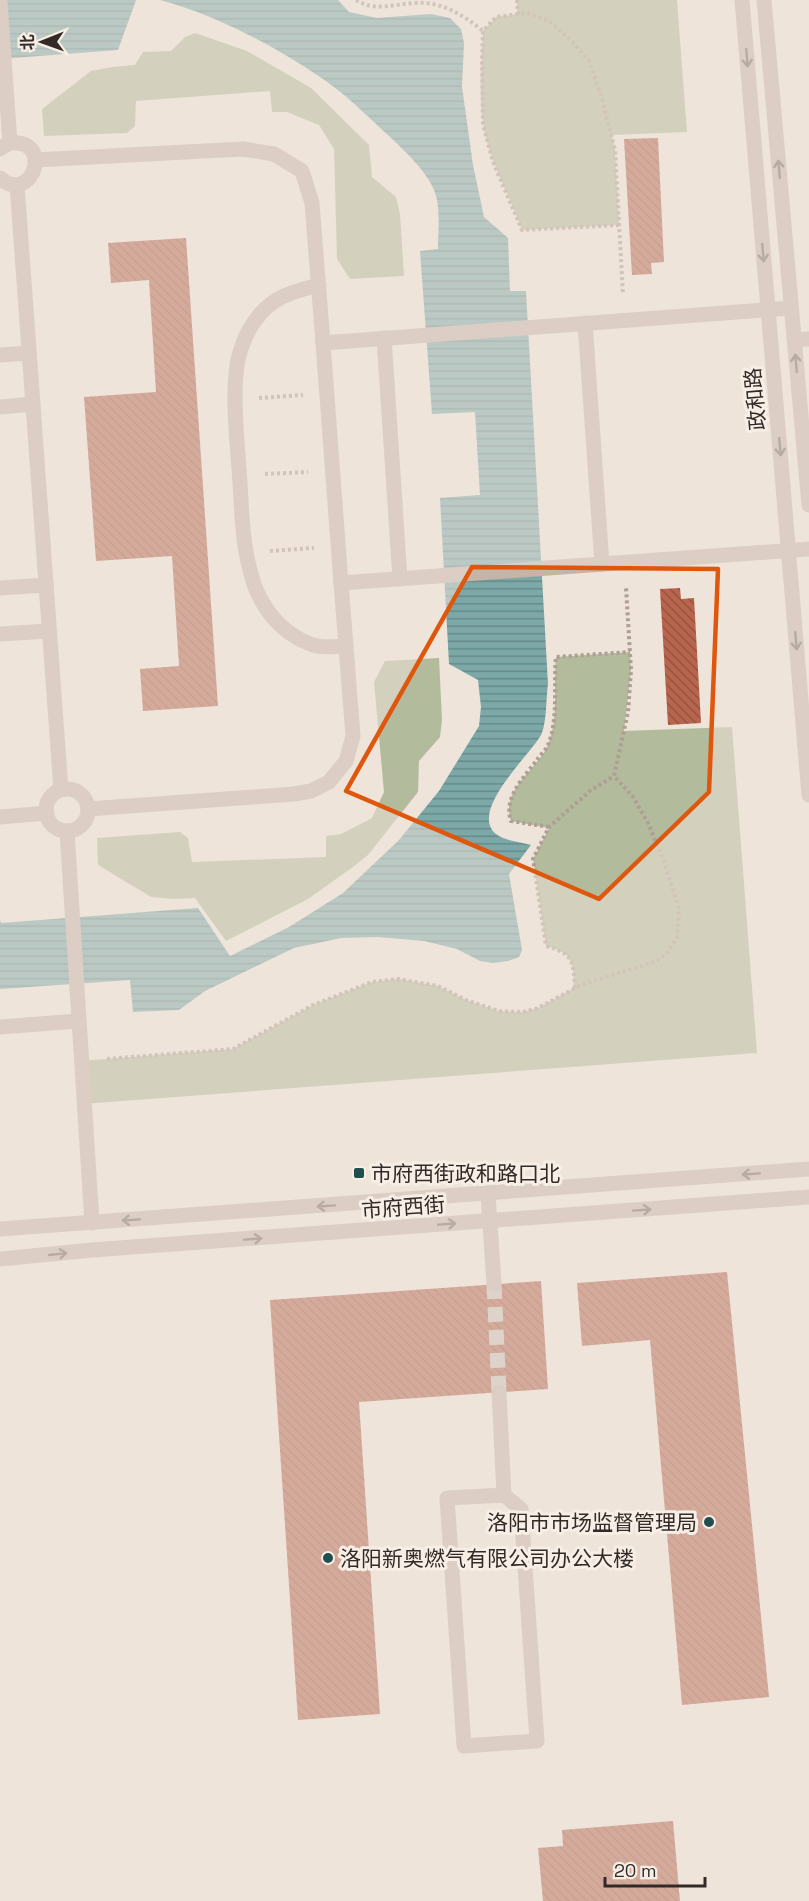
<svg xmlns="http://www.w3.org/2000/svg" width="809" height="1901" font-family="'Space Grotesk','Noto Sans SC',sans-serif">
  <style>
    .green { fill: #b2bb9c }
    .water { fill: url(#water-rules) }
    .building { fill: url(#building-back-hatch) }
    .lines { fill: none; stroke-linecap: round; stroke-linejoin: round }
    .minor-tunnel { stroke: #c8bfb6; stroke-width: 15; stroke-dasharray: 15 8; stroke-linecap: butt }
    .path { stroke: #b09e92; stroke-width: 4; stroke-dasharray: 3 3; stroke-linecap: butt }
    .minor { stroke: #c5b4a8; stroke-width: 15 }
    .oneway { stroke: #746861 }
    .marked { fill: none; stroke: #df570d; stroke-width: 4.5; stroke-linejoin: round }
    .poi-dot { fill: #214e4f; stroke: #f7eee6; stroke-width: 2 }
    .labels { text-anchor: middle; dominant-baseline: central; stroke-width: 6; stroke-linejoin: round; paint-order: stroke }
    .street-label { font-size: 21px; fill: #322a27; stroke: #f7eee6 }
    .poi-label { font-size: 21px; fill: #322a27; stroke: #f7eee6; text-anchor: start }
  </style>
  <defs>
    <pattern id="water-rules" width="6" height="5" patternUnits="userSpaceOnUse" patternTransform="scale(1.5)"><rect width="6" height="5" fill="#7da8a8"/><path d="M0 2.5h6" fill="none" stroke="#678989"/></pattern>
    <pattern id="building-back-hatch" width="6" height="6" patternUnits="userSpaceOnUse" patternTransform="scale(1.5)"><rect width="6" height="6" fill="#b8654e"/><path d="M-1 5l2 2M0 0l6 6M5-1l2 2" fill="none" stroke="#965341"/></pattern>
  </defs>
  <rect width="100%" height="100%" fill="#eee4da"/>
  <!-- green -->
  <g class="green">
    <path d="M517,0H677L687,132L612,135L615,150L619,225L522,230C511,199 494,170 486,138C478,105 481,66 483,31L496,17L517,14Z"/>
    <polygon points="195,33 247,51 311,88 369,145 372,177 396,197 400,214 404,276 350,279 337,259 334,149 319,125 287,112 272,112 270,91 136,101 135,126 127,133 44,136 42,109 91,71 112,67 135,65 143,52 171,51 185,37"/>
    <path d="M630,652L631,670L624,731L732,727L757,1053L83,1104L80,1061L233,1049L313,1005L372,982L398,979L438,986L466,1000L499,1011L523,1012L538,1008L574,988C573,961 574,954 546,946L533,859L549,828L511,821C500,789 538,769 548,745C559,718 553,685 556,657Z"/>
    <polygon points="439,658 442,720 440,737 419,761 418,792 368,855 353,867 308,899 226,941 195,898 173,899 151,897 98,865 97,838 180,832 188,838 192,862 326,857 326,836 341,834 372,818 384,792 374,682 385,661"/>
  </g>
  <!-- water -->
  <g class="water">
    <polygon points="0,0 136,0 118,50 0,59"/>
    <path d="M160,0H338L349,12L377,18L431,14L450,18L461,29L464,43L462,87L473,165L484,217L508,238L510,291H526L548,684C546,697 547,723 541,735C531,754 468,811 496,834C505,841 521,842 531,845L509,874L522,950L519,957L508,961L493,963L480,961L457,949L424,941L378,937L341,938L294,948L205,991L179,1010L133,1012L130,980L0,989V920L1,923L198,908L230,956L289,927L343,893L399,840L439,791L479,726L481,707L478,680L449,664L440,498L480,495L475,412L432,414L420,251L438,249C438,231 441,207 434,190C428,173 404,150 390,137C367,116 344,92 317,75C269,43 215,15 160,0Z"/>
  </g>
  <!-- building -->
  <g class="building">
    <polygon points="658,138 664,262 651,263 652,274 632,275 624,139"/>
    <polygon points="186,238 218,706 143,711 140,669 179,666 172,556 96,561 84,397 156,392 149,280 111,283 108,243"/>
    <polygon points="680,588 681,599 694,598 701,723 668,725 660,589"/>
    <polygon points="727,1272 769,1697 682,1705 650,1340 582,1346 577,1283"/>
    <polygon points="541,1281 548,1389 359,1402 380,1714 298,1720 270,1300"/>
    <polygon points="673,1821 680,1901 543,1901 538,1848 563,1846 562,1830"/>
  </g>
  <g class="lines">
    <!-- minor-tunnel -->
    <polyline class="minor-tunnel" points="494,1284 499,1392"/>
    <!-- path -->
    <g class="path">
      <path d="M356,0C375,12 394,4 415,3C442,1 463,15 483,31"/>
      <polyline points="517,0 518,15"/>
      <polyline points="619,225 522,230 493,162 483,124 482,61 483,31 496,17 527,13 549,21 571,40 589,61 602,99 615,150 623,295"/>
      <polyline points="259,398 303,395"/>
      <polyline points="265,474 308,472"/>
      <polyline points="270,551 314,548"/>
      <path d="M549,827L511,821C503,798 524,777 537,760C540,755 546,750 548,745C559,718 553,685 556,657L630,652"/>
      <path d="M575,988C573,961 574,954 546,946L533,859L549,827L591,790L614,776"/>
      <polyline points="107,1059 233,1049 313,1005 372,982 398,979 438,986 466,1000 499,1011 523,1012 538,1008 581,985 657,961 668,952 677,937 679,909 664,861 648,823 633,797 614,776 628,712 631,670 626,587"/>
    </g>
    <!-- minor -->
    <g class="minor">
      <polyline points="742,0 809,795"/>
      <polyline points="764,0 809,505"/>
      <polyline points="0,2 10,143"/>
      <path d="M0,149C5,145 11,142 18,143C52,147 30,204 0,178"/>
      <polyline points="35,160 243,149 274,154 302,171 312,203 323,343"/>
      <polyline points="17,185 61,790"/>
      <path d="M319,285C291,292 271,297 254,322C244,336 237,357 236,374C233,405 237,438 239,469C242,505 241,543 252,577C256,594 267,612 279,624C288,633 305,644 318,646C327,648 337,646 346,646"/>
      <polyline points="791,308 323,343 341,583 809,549"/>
      <polyline points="585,323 602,564"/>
      <polyline points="384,338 400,579"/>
      <polyline points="794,340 809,339"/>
      <polyline points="0,355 29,353"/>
      <polyline points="0,407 33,404"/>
      <polyline points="0,588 46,585"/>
      <polyline points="0,634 49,631"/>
      <circle cx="67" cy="810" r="21"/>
      <polyline points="88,809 294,794 311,791 329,782 346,761 353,736 341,583"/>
      <polyline points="0,817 47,813"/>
      <polyline points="67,831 92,1223"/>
      <polyline points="0,1027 78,1021"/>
      <polyline points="488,1194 494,1284"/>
      <polyline points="0,1229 809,1169"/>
      <polyline points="0,1259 92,1250 809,1197"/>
      <polyline points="499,1392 504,1495 521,1509 537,1741 464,1746 447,1498 504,1495"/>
    </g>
  </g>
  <!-- one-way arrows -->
  <defs><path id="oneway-shaft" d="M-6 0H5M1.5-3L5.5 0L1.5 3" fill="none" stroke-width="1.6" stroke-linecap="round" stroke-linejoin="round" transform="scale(1.5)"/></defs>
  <g class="oneway">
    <use href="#oneway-shaft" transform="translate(747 58) rotate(85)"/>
    <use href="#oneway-shaft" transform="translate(779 169) rotate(-95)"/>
    <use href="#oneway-shaft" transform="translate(763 253) rotate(85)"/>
    <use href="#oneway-shaft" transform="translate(796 363) rotate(-95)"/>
    <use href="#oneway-shaft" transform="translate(780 447) rotate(85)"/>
    <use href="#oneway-shaft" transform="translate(796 641) rotate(85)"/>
    <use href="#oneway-shaft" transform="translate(751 1174) rotate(176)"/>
    <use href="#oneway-shaft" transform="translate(326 1206) rotate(176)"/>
    <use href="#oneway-shaft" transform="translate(642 1210) rotate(-4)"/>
    <use href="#oneway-shaft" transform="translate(131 1220) rotate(176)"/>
    <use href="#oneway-shaft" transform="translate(447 1224) rotate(-4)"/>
    <use href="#oneway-shaft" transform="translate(253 1239) rotate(-4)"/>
    <use href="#oneway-shaft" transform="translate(58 1254) rotate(-6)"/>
  </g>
  <!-- marked area -->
  <path d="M0 0H809V1901H0ZM472,567L718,569L709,792L599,899L346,791Z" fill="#eee4da" fill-opacity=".55" fill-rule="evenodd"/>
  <path class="marked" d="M472,567L718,569L709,792L599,899L346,791Z"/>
  <!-- markers -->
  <g class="poi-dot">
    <rect x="353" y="1167" width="12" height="12" rx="3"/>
    <circle cx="709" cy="1522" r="6"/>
    <circle cx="328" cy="1558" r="6"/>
  </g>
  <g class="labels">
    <!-- street labels -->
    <g class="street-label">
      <text transform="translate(755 399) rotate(-95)">政和路</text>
      <text transform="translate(403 1207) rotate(-4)">市府西街</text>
    </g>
    <!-- poi labels -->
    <g class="poi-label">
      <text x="371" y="1173">市府西街政和路口北</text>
      <text x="697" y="1522" text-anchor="end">洛阳市市场监督管理局</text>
      <text x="340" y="1558">洛阳新奥燃气有限公司办公大楼</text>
    </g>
  </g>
  <!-- north arrow -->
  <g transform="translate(42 42) rotate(269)" stroke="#f7eee6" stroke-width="4.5" paint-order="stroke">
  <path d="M0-4.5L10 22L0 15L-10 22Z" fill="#322a27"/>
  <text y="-9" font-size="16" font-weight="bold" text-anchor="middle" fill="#322a27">北</text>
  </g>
  <!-- scale -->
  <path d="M605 1877v9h100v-9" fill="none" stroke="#322a27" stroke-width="3"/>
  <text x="614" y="1877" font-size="18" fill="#322a27" stroke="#f7eee6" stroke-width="4.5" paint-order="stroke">20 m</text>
</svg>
